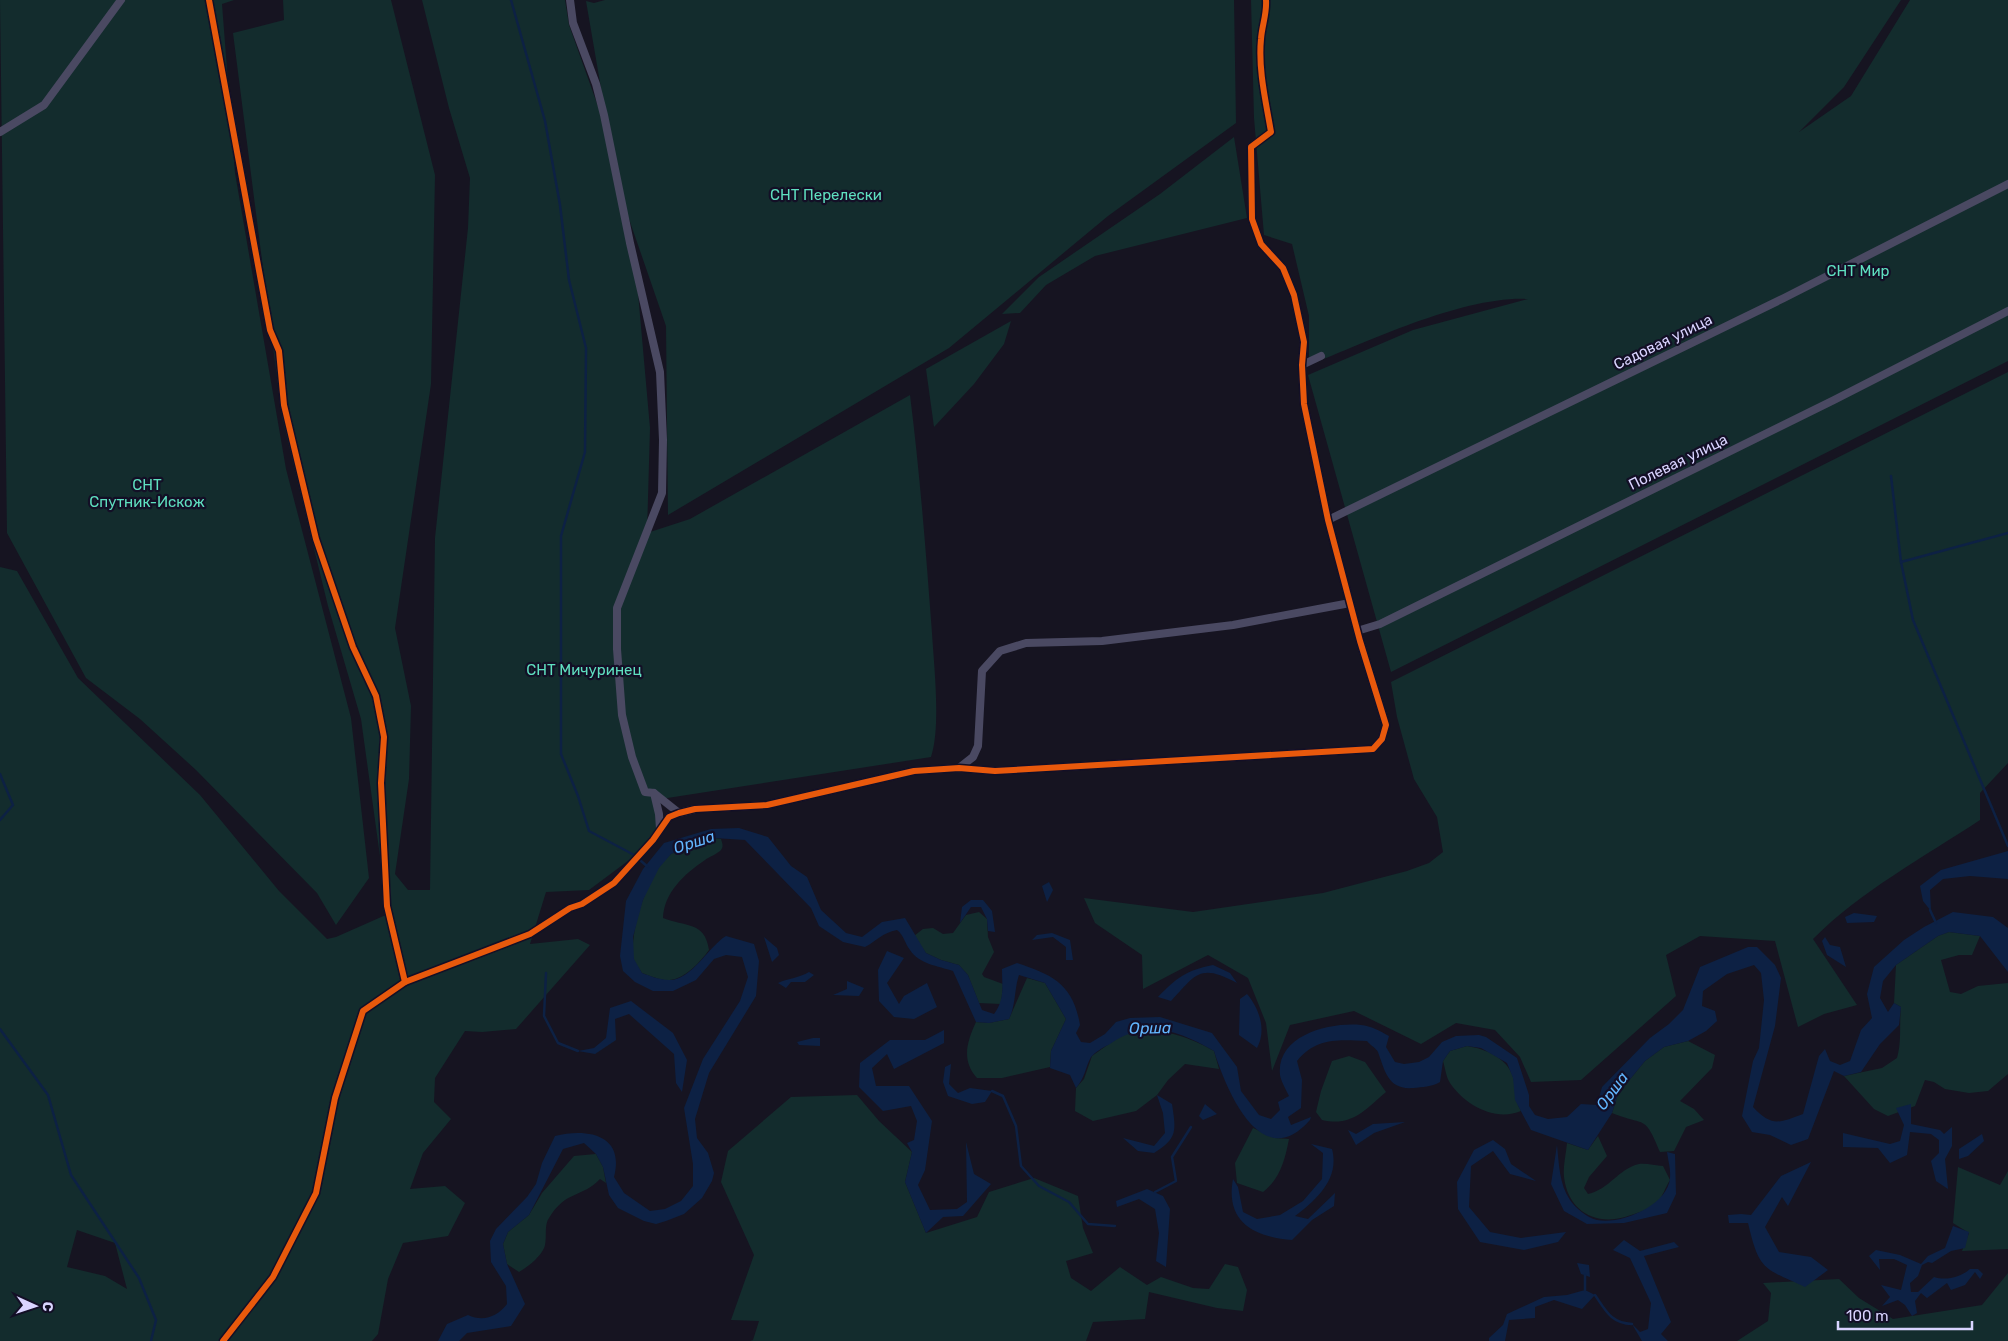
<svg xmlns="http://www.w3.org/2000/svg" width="2008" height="1341" font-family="Rubik,sans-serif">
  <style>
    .green { fill: #132c2d; fill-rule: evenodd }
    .water { fill: #0d2144 }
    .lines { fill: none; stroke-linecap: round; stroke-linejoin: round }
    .stream { stroke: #0d2144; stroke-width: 2.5 }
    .minor { stroke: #4a4962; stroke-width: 8 }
    .cycleway-casing { stroke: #130f26; stroke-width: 9 }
    .cycleway { stroke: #e8590c; stroke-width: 6 }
    .labels { text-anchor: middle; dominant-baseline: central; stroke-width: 4.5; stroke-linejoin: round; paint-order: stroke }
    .park-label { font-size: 15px; fill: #5fe0c0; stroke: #130f26 }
    .street-label { font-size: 15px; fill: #d9d4ff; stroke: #130f26 }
    .water-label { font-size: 16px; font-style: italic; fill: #62b6ff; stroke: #130f26 }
  </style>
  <rect width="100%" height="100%" fill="#161421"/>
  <!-- green -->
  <g class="green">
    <polygon points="0,0 234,0 222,4 235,173 286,469 351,718 369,878 336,925 317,893 196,770 140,719 86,678 7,533"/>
    <path d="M283,0H391L435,175L431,384L395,628L411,706L409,779L395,874L408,890H430L435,538L468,228L470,178L449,108L422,0H565L569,25L600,112L638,293L650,428L647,533L690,519L910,395C920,474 926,553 932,633C934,666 941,727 931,757L661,799L656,840L589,890L546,892L530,944L578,939L590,945L516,1029L482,1032L465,1031L435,1078L434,1102L451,1119L423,1153L410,1189L445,1186L465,1203L448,1236L403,1243L388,1279L378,1334L372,1341H0V567L17,571L78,678L200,795L279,891L327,939L336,937L388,914L361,719L328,606L282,417L233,33L284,20ZM77,1230L115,1243L127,1289L105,1276L67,1267Z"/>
    <polygon points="605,0 1234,0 1236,123 1108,216 949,348 668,515 666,326 618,187 586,1 594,3"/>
    <path d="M1251,0H1901L1844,87L1799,132L1851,96L1910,0H2008V361L1391,672L1308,375L1413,330L1528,299C1463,296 1370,341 1309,365V316L1292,244L1264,235L1254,118Z"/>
    <polygon points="1234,137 1247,218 1095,256 1046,285 1020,313 1002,314 1039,277 1160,194"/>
    <polygon points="1011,321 1004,344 974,384 934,427 926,369"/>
    <path d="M2008,372V763L1980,793V820C1924,857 1861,891 1813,939L1857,1005L1824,1014L1798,1027L1775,941L1700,936L1666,955L1676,996L1581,1080L1531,1082L1520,1057L1495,1030L1456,1023L1421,1044L1354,1011L1290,1025L1272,1071L1266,1023L1248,978L1208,955L1143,989L1142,955L1095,923L1084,898L1193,912L1323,893L1407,871L1429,863L1443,852L1437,817L1414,779L1397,717L1391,682Z"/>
    <path d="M714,838L721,839C722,843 724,846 721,850C717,854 709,857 705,860C684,874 664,893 663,918C685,927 705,921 709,950C700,962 686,978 670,980C662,981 650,976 642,973C639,968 634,962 633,957C630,930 648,871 671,854C681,846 701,843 714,838Z"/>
    <polygon points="979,912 987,919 988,937 994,952 982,974 984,977 1003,984 1001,1004 979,1003 968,975 959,965 941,960 926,953 914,936 923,929 933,928 943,934 953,933 966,915"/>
    <path d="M1949,932L1980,936L1972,955H1959L1941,960L1950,992L1961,994L1978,986L2008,983V1074L1988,1091L1969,1093L1945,1089L1934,1082L1925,1080L1915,1106L1888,1116L1874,1109L1844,1076L1882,1068L1897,1058C1902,1041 1899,1024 1901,1007L1894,1003L1896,965L1938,936Z"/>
    <path d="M1027,978L1045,983L1066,1019L1051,1051L1050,1067L1002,1078H977C961,1060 967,1042 976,1022L989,1023L1009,1019Z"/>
    <path d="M1139,1030C1169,1031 1187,1036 1214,1051L1219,1069L1185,1064L1168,1080L1157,1095L1136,1111L1093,1121L1075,1111L1076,1088L1084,1079L1092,1056L1123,1034Z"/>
    <path d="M1688,1041L1715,1055L1712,1068L1680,1101L1694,1109L1704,1120L1686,1127L1674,1151L1660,1152C1644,1113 1646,1127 1612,1113L1618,1094L1645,1061L1664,1047Z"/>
    <path d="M1467,1046C1486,1049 1507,1058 1513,1077C1517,1090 1513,1098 1521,1111C1495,1122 1465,1105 1450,1083C1446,1077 1445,1067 1443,1061L1450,1051Z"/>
    <path d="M1349,1056L1365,1062L1386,1092C1365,1110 1352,1127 1322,1120L1316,1112L1321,1091L1332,1061Z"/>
    <polygon points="857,1095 879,1121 912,1152 905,1182 926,1233 977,1217 989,1192 1034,1178 1078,1196 1083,1228 1093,1253 1066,1261 1071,1278 1091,1291 1120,1267 1147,1285 1161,1277 1193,1288 1209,1289 1225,1264 1238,1267 1247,1290 1243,1311 1217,1308 1149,1292 1145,1319 1093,1322 1086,1341 750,1341 753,1340 759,1321 731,1320 754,1255 721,1182 728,1151 791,1097"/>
    <path d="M1253,1128L1275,1138L1289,1139C1285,1160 1280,1179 1263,1192L1237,1183L1235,1163Z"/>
    <path d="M1598,1136L1607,1156L1589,1177L1584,1188L1588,1194C1610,1189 1618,1169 1639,1164C1646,1163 1656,1166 1663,1166L1670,1180C1666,1186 1662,1198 1657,1203C1650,1210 1634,1214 1625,1217C1594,1226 1568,1210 1564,1177C1563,1166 1566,1154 1567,1143L1588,1150Z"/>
    <path d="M596,1154L603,1167L606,1183L600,1179C582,1198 566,1190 549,1218C544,1225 547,1236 545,1245C543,1255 528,1267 519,1272L507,1264L503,1244L508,1232L529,1215L542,1193L574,1156Z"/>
    <polygon points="1958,1167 2000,1185 2008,1171 2008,1249 1962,1251 1969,1233 1953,1223"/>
    <polygon points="2008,1273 2008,1341 1737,1341 1768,1321 1771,1293 1763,1283 1839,1279 1859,1298 1893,1319 1982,1305"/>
  </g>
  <!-- water -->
  <g class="water">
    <path d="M739,828L768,837L791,866L807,877L821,910L846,933L862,937L882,922L905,918L926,953L941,960L959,965L968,975L982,1010L994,1014C1005,999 1002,987 1002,969L1017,963C1053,975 1073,984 1080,1025L1076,1033L1081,1042L1090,1043L1105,1034L1116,1022L1130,1018L1160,1017L1212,1033L1237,1067L1241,1091L1259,1115L1271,1119L1280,1110L1278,1102L1289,1096C1286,1090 1281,1081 1280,1075C1276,1035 1330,1022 1361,1025C1371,1026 1380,1031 1389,1036L1386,1047L1395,1062L1404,1064L1419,1062L1429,1057L1442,1042L1456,1036L1479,1035L1486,1037L1517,1058L1529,1095V1106L1535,1115L1548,1119L1567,1117L1581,1104L1597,1105L1602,1087L1650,1038L1669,1024L1683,1010L1700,967L1748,947H1757L1775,965L1781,978L1775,1026L1753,1107C1772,1127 1779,1123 1803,1114L1819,1056L1825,1049L1830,1061L1840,1065L1850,1061L1861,1030L1872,1018L1867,994L1874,967L1904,940L1924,927L1953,912L1993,917L2008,928V972L1980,936L1949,932L1938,936L1896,965L1883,981L1880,998L1888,1012L1894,1003L1901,1007L1899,1025L1880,1044L1861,1072L1844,1076L1834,1071L1808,1139L1791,1145L1770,1135L1752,1132L1742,1116L1753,1061L1759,1048L1764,1000L1761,973L1754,965L1727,974L1703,991L1702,1006L1715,1011L1717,1021L1706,1031L1688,1041L1664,1047L1645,1061L1618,1094L1612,1113L1588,1150L1531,1130L1515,1100L1513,1078L1507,1063L1481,1048L1467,1046L1450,1051L1443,1061L1440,1082C1431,1087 1423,1087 1413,1088C1388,1090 1385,1071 1378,1052C1376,1048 1370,1045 1367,1041C1338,1040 1317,1037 1297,1061L1302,1080L1301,1108L1288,1117L1291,1125L1311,1117L1310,1120C1261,1176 1226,1089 1214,1051C1177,1030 1147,1019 1110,1044C1104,1047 1095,1052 1091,1057C1085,1068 1085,1078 1076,1088L1070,1075L1050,1068L1051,1051L1066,1019L1045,983L1019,975C1014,990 1016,1005 1009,1019L989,1023L976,1022L953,971C938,966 919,964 910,950C905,944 904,935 897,930C882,933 878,940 865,947L843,942L819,926L811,908L745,840L714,838L671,854L659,868L643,900L633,937L634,959L642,973C650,976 660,980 669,980C691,981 709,946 726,936L754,944L759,961L756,996L709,1073L695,1119L697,1138L708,1153L714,1173L712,1181L702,1198L684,1214L666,1221L656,1224L644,1221L618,1208L609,1195L603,1167L596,1154L584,1143L563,1149L529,1215L508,1232L503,1244L507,1264L525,1304L511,1326L467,1333L459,1341H438L447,1324L468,1315C483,1322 497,1317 507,1304L506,1286L491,1262L490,1241L496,1229L527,1197L536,1184L542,1163L555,1136C588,1128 625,1135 614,1177L624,1193L650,1211L665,1209L681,1201L693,1186V1164L684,1108L703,1059L740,1001L748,977L742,957L726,955L714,959L696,980L673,991H653L635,982L623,971L620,956L626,901L643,869L664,843L711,829Z"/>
    <polygon points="2008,851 2008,879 1970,876 1943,879 1930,890 1931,911 1923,901 1920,886 1941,870"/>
    <polygon points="1049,882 1053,890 1047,902 1042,886"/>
    <polygon points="971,900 983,900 992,911 995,932 988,931 987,919 981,907 971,907 960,923 962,907"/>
    <polygon points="1854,913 1877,916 1874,922 1847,923 1845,917"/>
    <polygon points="1052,933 1070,940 1073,960 1066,960 1066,947 1053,937 1032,940 1037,935"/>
    <polygon points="764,937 777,948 779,955 772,962"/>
    <polygon points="1825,937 1830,945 1840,947 1846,967 1827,955 1822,941"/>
    <polygon points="887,951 904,958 887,983 899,1004 904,996 927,983 937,1007 914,1019 894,1017 879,1001 878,970"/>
    <path d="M1213,965L1230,973L1237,983C1200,963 1196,974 1171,1001L1158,997C1176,978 1187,970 1213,965Z"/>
    <path d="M809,972L814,975L805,982H791L786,988L778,983C789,978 799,978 809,972Z"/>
    <polygon points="847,981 864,988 859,996 833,995 847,989"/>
    <path d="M1247,994C1259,1008 1267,1030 1257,1048L1239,1035L1240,999Z"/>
    <polygon points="631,1001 673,1033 687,1060 682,1092 676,1083 674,1054 629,1014 615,1019 616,1040 595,1054 578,1051 594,1048 606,1038 610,1008"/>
    <polygon points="944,1030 944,1043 894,1069 887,1054 872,1068 876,1086 909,1086 932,1121 925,1170 918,1185 930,1210 957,1209 967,1202 966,1142 974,1174 991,1184 963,1216 943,1217 926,1233 905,1182 912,1152 907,1143 914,1140 917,1121 911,1106 883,1111 859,1087 860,1063 890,1040 925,1040"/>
    <polygon points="813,1038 820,1038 820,1046 799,1045 797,1042"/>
    <polygon points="951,1064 949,1084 958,1093 970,1088 992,1091 985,1102 972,1104 948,1096 943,1082 945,1067"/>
    <path d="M1157,1095L1172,1104C1176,1131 1178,1138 1154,1153L1138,1151L1123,1138L1154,1146L1165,1133L1163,1113Z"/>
    <polygon points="1205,1104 1217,1114 1203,1120 1199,1116"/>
    <polygon points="1911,1104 1911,1124 1940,1130 1944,1134 1952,1127 1952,1146 1945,1159 1948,1189 1936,1181 1931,1161 1939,1153 1939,1140 1931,1134 1910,1132 1907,1155 1890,1163 1878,1148 1843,1147 1843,1133 1890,1144 1900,1141 1904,1125 1896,1108"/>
    <polygon points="1405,1122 1374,1133 1356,1145 1348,1130 1356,1134 1373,1124"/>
    <polygon points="1982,1134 1984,1141 1968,1156 1959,1159 1959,1149"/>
    <polygon points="1493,1140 1505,1149 1511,1164 1536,1181 1510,1174 1493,1151 1471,1166 1469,1207 1490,1232 1521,1238 1566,1232 1558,1242 1524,1250 1480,1242 1458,1209 1457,1182 1474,1150"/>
    <path d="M1311,1144L1332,1149C1340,1179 1316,1200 1295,1216L1308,1219L1335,1193L1334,1206L1312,1220L1292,1240C1254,1237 1225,1222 1233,1179L1238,1187L1243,1212L1257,1219L1280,1215L1303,1201L1322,1179L1323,1153Z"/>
    <path d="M1557,1145C1559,1163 1559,1184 1570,1200C1575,1208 1588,1218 1597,1220C1621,1225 1668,1205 1670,1178C1671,1170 1668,1160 1667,1152L1675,1154L1676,1194L1667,1213L1624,1223L1587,1224L1564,1211L1551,1184Z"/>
    <path d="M1811,1162L1788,1206L1782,1197L1765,1227L1779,1252L1811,1257L1828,1270L1805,1287C1763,1268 1759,1270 1748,1223H1729L1728,1215L1741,1214L1751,1215L1781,1176Z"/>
    <polygon points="1147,1189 1163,1196 1170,1209 1166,1267 1156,1261 1159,1233 1155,1209 1139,1199 1117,1207 1116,1201"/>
    <path d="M1953,1226L1969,1232L1965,1248L1951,1251L1932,1263L1928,1262L1922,1265L1918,1276L1910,1283L1911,1292H1918L1934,1277C1946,1281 1961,1277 1970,1269H1978L1983,1274L1980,1279L1975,1272L1965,1285L1951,1290L1947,1283L1927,1298L1921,1293L1915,1301L1917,1313L1912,1316L1905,1305L1898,1300L1882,1306L1890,1297L1881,1285L1901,1290L1907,1265L1894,1259H1879L1880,1270L1869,1256L1876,1250L1900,1255L1921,1264L1928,1256L1945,1248Z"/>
    <polygon points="1624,1240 1640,1251 1674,1242 1679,1247 1644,1256 1671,1322 1661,1334 1668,1341 1642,1341 1632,1324 1640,1332 1648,1329 1651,1303 1630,1258 1613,1250"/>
    <polygon points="1577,1263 1589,1265 1590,1277 1581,1274"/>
    <polygon points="1585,1290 1595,1295 1582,1309 1554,1300 1535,1307 1535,1318 1509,1320 1505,1341 1489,1341 1489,1338 1503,1325 1507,1314 1544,1297 1567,1295"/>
  </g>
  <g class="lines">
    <!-- stream -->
    <g class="stream">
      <polyline points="511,0 545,121 560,205 569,280 586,348 585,452 561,536 561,754 578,796 589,831 636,856"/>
      <polyline points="1891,476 1901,562 1913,620 2008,846"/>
      <polyline points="1901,562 2008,533"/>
      <polyline points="0,774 13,805 0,820"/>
      <polyline points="641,861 648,867"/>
      <polyline points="1930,910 1936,923"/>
      <polyline points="546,973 544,1016 558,1043 578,1051"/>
      <polyline points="0,1029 48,1095 71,1175 139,1278 156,1320 151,1341"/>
      <polyline points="992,1091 1003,1096 1016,1126 1021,1166 1039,1186 1069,1202 1088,1224 1115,1226"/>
      <polyline points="1155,1192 1176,1181 1172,1157 1191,1127"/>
      <polyline points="1585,1275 1585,1290"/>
      <path d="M1595,1295C1606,1311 1611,1323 1632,1324"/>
    </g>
    <!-- minor -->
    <g class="minor">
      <polyline points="209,0 270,330 279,351 284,405 316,539 353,647 376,696 384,737 381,783 387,906 405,982"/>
      <polyline points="570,0 573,23 596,84 604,115 630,243 660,372 663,440 662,493 617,608 617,649 622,715 632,757 645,792 654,793 659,814 660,829"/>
      <polyline points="0,132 44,105 121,0"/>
      <polyline points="1302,365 1321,356"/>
      <polyline points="1328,520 1784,298 2008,184"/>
      <polyline points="1357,631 1380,624 1834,400 2008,311"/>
      <polyline points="959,768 973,757 978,746 982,671 1000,651 1026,643 1102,641 1233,625 1350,603"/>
      <polyline points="654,793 679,813"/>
      <path d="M223,1341L273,1277L316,1193L335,1098L363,1011L405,982L530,934L570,908L582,904L614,883L653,840L669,817L679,813L695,809L767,805L914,771L959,768L995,771L1373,749L1382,739L1386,725L1360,641L1328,520L1304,404L1302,365L1304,342L1294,295L1283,268L1261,244L1252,219L1251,147L1271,132C1266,102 1258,70 1261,39C1262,25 1267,14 1266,0"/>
    </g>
    <!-- cycleway casing -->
    <g class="cycleway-casing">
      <g id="cycleway">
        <polyline points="209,0 270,330 279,351 284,405 316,539 353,647 376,696 384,737 381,783 387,906 405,982"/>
        <path d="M223,1341L273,1277L316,1193L335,1098L363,1011L405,982L530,934L570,908L582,904L614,883L653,840L669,817L679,813L695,809L767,805L914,771L959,768L995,771L1373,749L1382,739L1386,725L1360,641L1328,520L1304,404L1302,365L1304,342L1294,295L1283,268L1261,244L1252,219L1251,147L1271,132C1266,102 1258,70 1261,39C1262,25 1267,14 1266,0"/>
      </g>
    </g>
    <!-- cycleway -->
    <use href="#cycleway" class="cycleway"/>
  </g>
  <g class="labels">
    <!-- park labels -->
    <g class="park-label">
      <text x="826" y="195">СНТ Перелески</text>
      <text x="1858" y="271">СНТ Мир</text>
      <text x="147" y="485">СНТ<tspan x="147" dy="17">Спутник-Искож</tspan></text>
      <text x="584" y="670">СНТ Мичуринец</text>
    </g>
    <!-- street labels -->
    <g class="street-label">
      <text transform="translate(1663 342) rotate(-26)">Садовая улица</text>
      <text transform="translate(1678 462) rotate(-26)">Полевая улица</text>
    </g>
    <!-- water labels -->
    <g class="water-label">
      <text transform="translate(694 842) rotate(-18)">Орша</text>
      <text transform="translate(1150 1028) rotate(-1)">Орша</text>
      <text transform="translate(1612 1091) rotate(-54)">Орша</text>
    </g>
  </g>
  <!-- north arrow -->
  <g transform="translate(35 1306) rotate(93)" stroke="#130f26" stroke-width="4" paint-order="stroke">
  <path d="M0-4L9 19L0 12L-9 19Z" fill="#d9d4ff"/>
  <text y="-8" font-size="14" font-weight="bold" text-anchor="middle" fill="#d9d4ff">С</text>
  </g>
  <!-- scale -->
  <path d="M1838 1321v8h134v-8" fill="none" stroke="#d9d4ff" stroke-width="2.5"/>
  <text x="1846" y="1321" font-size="15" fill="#d9d4ff" stroke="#130f26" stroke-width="4" paint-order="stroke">100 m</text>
</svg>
